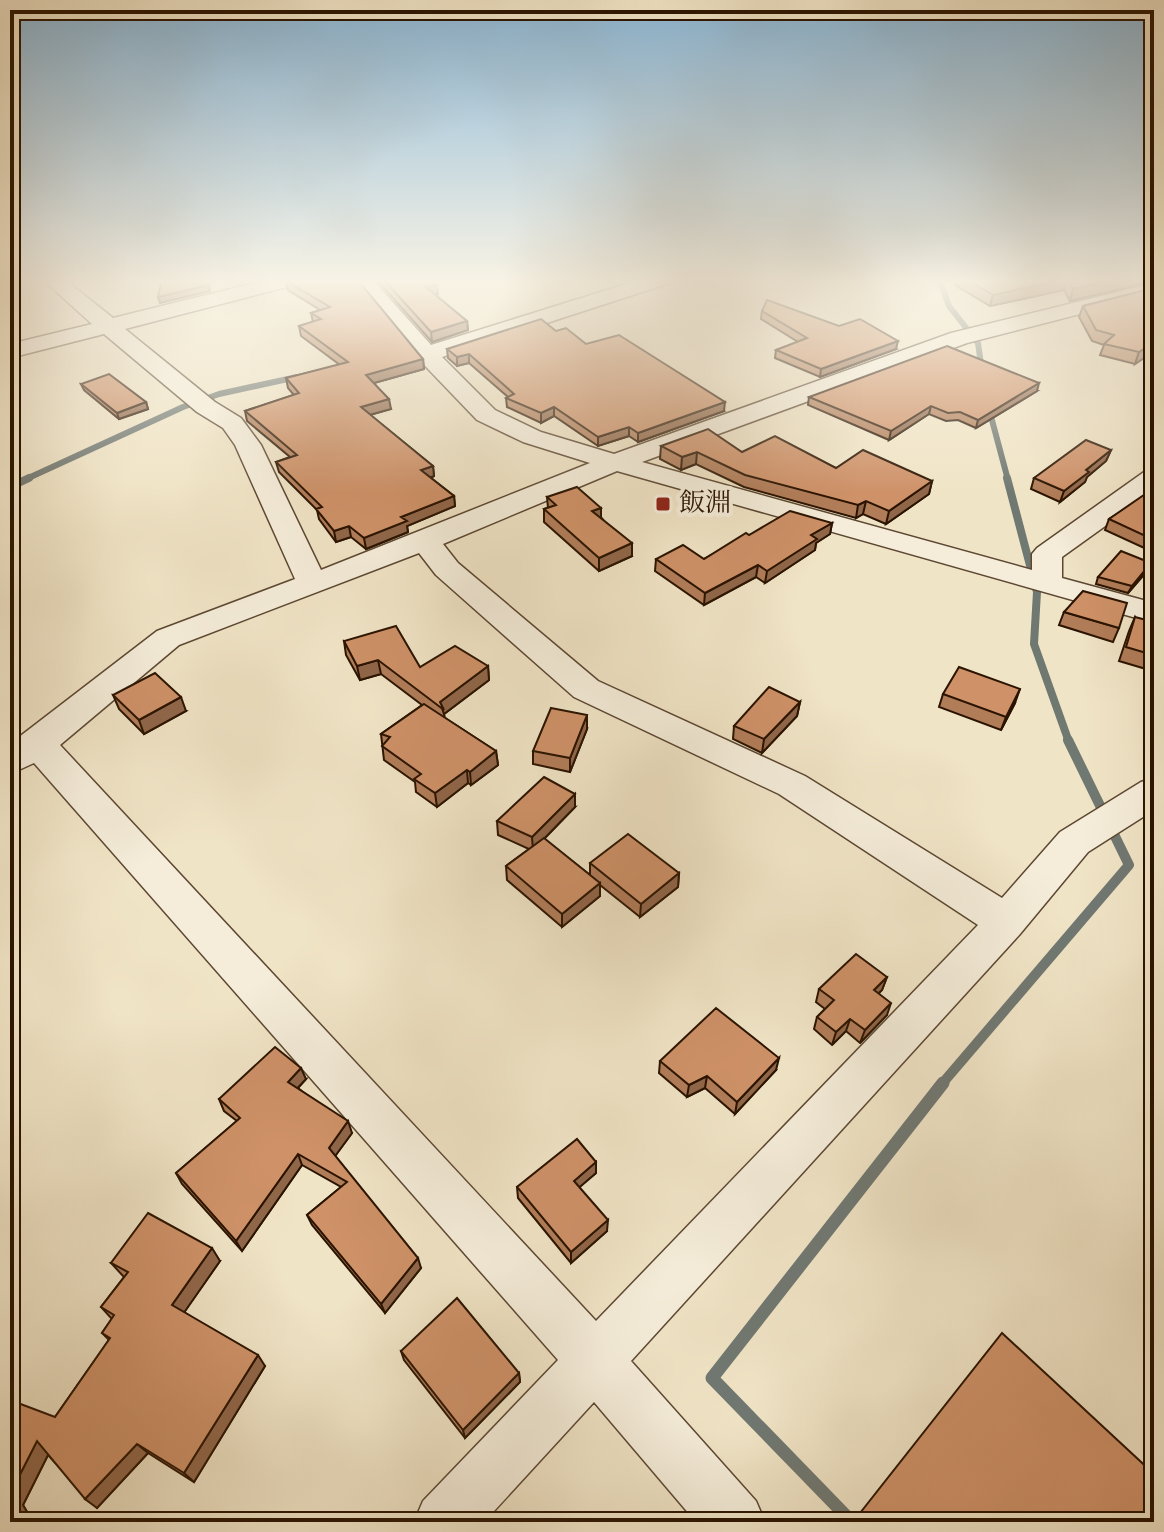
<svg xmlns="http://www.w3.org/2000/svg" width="1164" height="1532" font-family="'Old Standard TT','Noto Serif JP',serif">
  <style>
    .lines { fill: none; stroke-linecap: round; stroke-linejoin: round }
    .stream-far3 { stroke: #707872; stroke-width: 6 }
    .stream-far2 { stroke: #707872; stroke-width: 8 }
    .stream-far1 { stroke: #707872; stroke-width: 10 }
    .stream { stroke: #707872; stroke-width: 13 }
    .minor-casing { stroke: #5c4732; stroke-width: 3 }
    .minor { fill: #f5edda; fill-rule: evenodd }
    .wall { fill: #b17d59; stroke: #2a1300; stroke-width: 2 }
    .shaded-wall { fill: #906649; stroke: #2a1300; stroke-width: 2 }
    .building { fill: #ce9168; stroke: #2a1300; stroke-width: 2 }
    .poi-dot { fill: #8f2418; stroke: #f5edda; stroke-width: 3 }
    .labels { text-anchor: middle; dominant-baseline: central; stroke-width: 8; stroke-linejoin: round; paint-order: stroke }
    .far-poi-label { font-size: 26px; fill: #2a1300; stroke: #f5edda; text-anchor: start }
  </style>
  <rect width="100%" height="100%" fill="#f0e4c6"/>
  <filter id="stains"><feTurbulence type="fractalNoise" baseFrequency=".0025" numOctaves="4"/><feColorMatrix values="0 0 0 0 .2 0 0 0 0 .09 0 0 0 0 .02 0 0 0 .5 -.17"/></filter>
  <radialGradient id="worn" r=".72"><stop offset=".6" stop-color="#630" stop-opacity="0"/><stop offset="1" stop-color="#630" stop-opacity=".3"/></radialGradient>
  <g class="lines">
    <!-- stream-far3 -->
    <g class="stream-far3">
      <polyline points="939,279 949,306 978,343 982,371"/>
      <polyline points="989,409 1008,480"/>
      <polyline points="24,480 183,407 219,394 297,377"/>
    </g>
    <!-- stream-far2 -->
    <g class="stream-far2">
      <polyline points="1007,478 1037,592 1034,644 1069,742"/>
      <polyline points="10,487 29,478"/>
    </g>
    <!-- stream-far1 -->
    <polyline class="stream-far1" points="941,1085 1129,865 1068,740"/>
    <!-- stream -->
    <polyline class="stream" points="852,1522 712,1378 943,1083"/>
    <!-- minor casing -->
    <g class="minor-casing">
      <path id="minor" d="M42,279H64L113,318L271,279H305L302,283L125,329L215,402L241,418L261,445L321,570L590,463L523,442L477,420L407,347L351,279H372L431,345L642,279H673L670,283L442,357L495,410L541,432L614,454L951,333L1154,283V295L967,343L642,462L1032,570V554L1037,548L1144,472L1154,470V491L1062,557V578L1154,603V623L617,471L443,544L458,563L598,681L805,776L1002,898L1060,832L1141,782L1154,778V810L1088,852L1020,934L631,1361L756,1501L765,1522H696L594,1402L484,1522H414L423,1501L558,1360L34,763L10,774V744L157,631L295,579L235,445L223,428L197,412L104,334L10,358V344L92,324ZM419,553L436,575L574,697L779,794L978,925L596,1321L60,745L179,645Z"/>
    </g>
    <!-- minor -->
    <use href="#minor" class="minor"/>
  </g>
  <!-- wall -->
  <g class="wall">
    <polygon points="376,279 429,279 438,294 435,295 467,321 468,330 432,342"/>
    <polygon points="957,279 1154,279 1154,281 1070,301 1064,290 990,306 955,285"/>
    <polygon points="286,281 423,359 424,369 374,383 391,409 370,415 433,466 434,476 431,478 454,496 455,506 407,526 408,532 366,549 351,537 336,542 319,519 317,510 279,472 276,462 290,457 247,421 245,411 294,395 288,388 286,378 340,365 301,336 299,326 313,322 311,313 320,310 288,290"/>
    <polygon points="1154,288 1154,351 1135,364 1100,355 1104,345 1092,341 1079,317 1083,306"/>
    <polygon points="762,311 896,349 820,377 775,358 776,350 798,342 761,319"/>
    <polygon points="556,331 586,344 724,411 638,442 629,436 598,446 554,416 541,423 507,407 506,398 508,397 469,363 457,366 448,358 447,349"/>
    <polygon points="81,384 146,402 148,409 119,419 84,390"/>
    <polygon points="1037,391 976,428 958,420 946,421 929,414 889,440 808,405 809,397"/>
    <polygon points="661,446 742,452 836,468 932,481 929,494 886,524 863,514 856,518 744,487 696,464 681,470 660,459"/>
    <polygon points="1111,450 1106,461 1087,477 1085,482 1060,502 1031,489 1034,478"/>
    <polygon points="1154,491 1154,551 1153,552 1105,530 1109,519"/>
    <polygon points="547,497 601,517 632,556 599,571 544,522 544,509 548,508"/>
    <polygon points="832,523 830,534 816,543 815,550 765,583 756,577 704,605 655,571 656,559 704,559 749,535"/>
    <polygon points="1151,563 1148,570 1128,593 1096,584 1098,577"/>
    <polygon points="1064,612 1119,628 1113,642 1059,625"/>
    <polygon points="1135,617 1153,655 1146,669 1119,661 1129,631"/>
    <polygon points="344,641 420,667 488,666 489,680 444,714 445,718 496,751 498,765 471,785 468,783 437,807 416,792 415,782 384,760 381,734 422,705 381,674 360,680 346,655"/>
    <polygon points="943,694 1015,703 1001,730 939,707"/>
    <polygon points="113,695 186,711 144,734 119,709"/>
    <polygon points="800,702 797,716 762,753 733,739 734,726"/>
    <polygon points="587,729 570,772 533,764 533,751"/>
    <polygon points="575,807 544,839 590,875 590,863 679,873 678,887 640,917 600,885 600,896 562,927 507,880 506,866 529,849 498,835 497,821"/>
    <polygon points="887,977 882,990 879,993 887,1015 860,1043 846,1031 832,1045 814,1029 817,1017 825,1009 816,1002 819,989"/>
    <polygon points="660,1061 776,1070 735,1114 705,1088 687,1097 659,1073"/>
    <polygon points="306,1079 298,1088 352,1133 335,1156 421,1268 385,1313 312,1225 307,1215 341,1187 302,1165 242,1251 182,1184 176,1173 237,1121 224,1111 219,1099"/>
    <polygon points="596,1162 596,1173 579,1187 607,1231 571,1263 518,1198 517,1187"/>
    <polygon points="220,1261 184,1312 265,1366 194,1482 148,1453 97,1508 48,1455 23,1505 33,1522 10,1522 55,1417 109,1340 102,1333 112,1319 101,1307 124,1277 111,1263"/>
    <polygon points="401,1351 519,1373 520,1382 465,1438 404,1360"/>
  </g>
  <!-- shaded-wall -->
  <g class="shaded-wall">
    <polygon points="1067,279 1064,290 990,306 993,295"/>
    <polygon points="1119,279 1154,279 1154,281 1070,301 1073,289"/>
    <polygon points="209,285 210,291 160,303 158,297"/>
    <polygon points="437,285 438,294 427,297 426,287"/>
    <polygon points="467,321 468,330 432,342 431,332"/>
    <polygon points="898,341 896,349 820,377 821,369"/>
    <polygon points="1154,342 1154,351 1135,364 1139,352"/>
    <polygon points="469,354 469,363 457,366 457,357"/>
    <polygon points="423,359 424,369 367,385 366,375"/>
    <polygon points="1039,383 1037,391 976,428 978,420"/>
    <polygon points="389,399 391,409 362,417 361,407"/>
    <polygon points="146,402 148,409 119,419 117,413"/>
    <polygon points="725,402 724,411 638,442 638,433"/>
    <polygon points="931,406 929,414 889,440 891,431"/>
    <polygon points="554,407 554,416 541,423 541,413"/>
    <polygon points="629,427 629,436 598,446 598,437"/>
    <polygon points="1111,450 1106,461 1087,477 1085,482 1060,502 1064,491 1086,470"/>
    <polygon points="697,452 696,464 681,470 682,457"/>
    <polygon points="433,466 434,476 422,481 421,470"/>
    <polygon points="932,481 929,494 886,524 889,511"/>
    <polygon points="454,496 455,506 407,526 408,532 366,549 364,538 401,517"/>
    <polygon points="866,501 863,514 856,518 858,505"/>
    <polygon points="601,508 601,521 592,511"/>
    <polygon points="832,523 830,534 816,543 815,550 765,583 767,571 811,535"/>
    <polygon points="349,526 351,537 336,542 334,531"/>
    <polygon points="13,532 19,545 15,592 10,593 10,565"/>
    <polygon points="632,543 632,556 599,571 599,558"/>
    <polygon points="1151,563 1148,570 1128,593 1132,586"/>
    <polygon points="758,565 756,577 704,605 705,593"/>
    <polygon points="378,660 381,674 360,680 357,666"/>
    <polygon points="488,666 489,680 444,714 440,702"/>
    <polygon points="1020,689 1015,703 1001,730 1006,717"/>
    <polygon points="181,697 186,711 144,734 139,720"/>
    <polygon points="800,702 797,716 762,753 764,739"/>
    <polygon points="587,715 587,729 570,772 570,758"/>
    <polygon points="496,751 498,765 471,785 470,772"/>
    <polygon points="467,770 468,783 437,807 435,793"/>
    <polygon points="575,794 575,807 533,850 532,837"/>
    <polygon points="679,873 678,887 640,917 641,904"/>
    <polygon points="600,883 600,896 562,927 562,914"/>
    <polygon points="887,977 882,990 869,1002 874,990"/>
    <polygon points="891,1003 887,1015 860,1043 865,1030"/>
    <polygon points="850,1019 846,1031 832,1045 836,1032"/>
    <polygon points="779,1058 776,1070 735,1114 737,1102"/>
    <polygon points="301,1068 306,1079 293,1093 288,1082"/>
    <polygon points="707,1076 705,1088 687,1097 689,1085"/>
    <polygon points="348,1121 352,1133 333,1159 329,1148"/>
    <polygon points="298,1154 302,1165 242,1251 236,1241"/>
    <polygon points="596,1162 596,1173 574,1192 574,1181"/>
    <polygon points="608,1220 607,1231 571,1263 571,1252"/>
    <polygon points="212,1248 220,1261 181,1317 172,1305"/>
    <polygon points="418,1258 421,1268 385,1313 381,1304"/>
    <polygon points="258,1355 265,1366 194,1482 184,1473"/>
    <polygon points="519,1373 520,1382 465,1438 463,1430"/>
    <polygon points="37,1441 50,1451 23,1505 33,1522 24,1522 10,1499 10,1494"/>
    <polygon points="137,1444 148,1453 97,1508 85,1499"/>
  </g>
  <!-- building -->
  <g class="building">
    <polygon points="162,279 203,279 209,285 158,297"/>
    <polygon points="292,279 357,279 423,359 366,375 389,399 361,407 433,466 421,470 454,496 401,517 407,521 364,538 349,526 334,531 316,509 322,507 276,462 297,455 245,411 299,393 286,378 348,362 299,326 321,319 311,313 330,307 286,281"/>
    <polygon points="383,279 429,279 437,285 426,287 467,321 431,332"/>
    <polygon points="966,279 1065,279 993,295"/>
    <polygon points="1067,279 1119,279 1073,289"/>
    <polygon points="1154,288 1154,342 1139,352 1104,344 1114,335 1096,330 1083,306"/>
    <polygon points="767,300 839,326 860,319 898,341 821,369 776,350 807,338 762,311"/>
    <polygon points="541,319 556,331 566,328 586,344 619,335 725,402 638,433 629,427 598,437 554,407 541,413 506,398 514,394 469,354 457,357 447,349"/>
    <polygon points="947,346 1039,383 978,420 960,412 948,413 931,406 891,431 809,397"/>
    <polygon points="109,374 146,402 117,413 81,384"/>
    <polygon points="708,429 742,452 775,436 836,468 863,450 932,481 889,511 866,501 858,505 745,475 697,452 682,457 661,446"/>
    <polygon points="1086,440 1111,450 1086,470 1089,472 1064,491 1034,478"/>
    <polygon points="577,487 601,508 592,511 632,543 599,558 544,509 556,505 547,497"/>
    <polygon points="1151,490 1154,491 1154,540 1109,519"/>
    <polygon points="790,511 832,523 811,535 817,539 767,571 758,565 705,593 656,559 683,545 704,559 746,533 749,535"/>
    <polygon points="10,532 13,532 10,565"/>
    <polygon points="1121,551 1151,563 1132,586 1098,577"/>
    <polygon points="1083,591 1127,603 1119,628 1064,612"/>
    <polygon points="1135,617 1154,622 1153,655 1126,647"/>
    <polygon points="396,626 420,667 455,646 488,666 440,702 444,710 378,660 357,666 344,641"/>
    <polygon points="959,667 1020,689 1006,717 943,694"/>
    <polygon points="155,673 181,697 139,720 113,695"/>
    <polygon points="769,687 800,702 764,739 734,726"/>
    <polygon points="424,704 496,751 470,772 467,770 435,793 414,779 421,774 382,746 390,737 381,734"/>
    <polygon points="551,708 587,715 570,758 533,751"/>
    <polygon points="544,777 575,794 532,837 497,821"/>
    <polygon points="628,834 679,873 641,904 590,863"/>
    <polygon points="544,838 600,883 562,914 506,866"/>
    <polygon points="856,954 887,977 874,990 891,1003 865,1030 850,1019 836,1032 817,1017 834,1000 819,989"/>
    <polygon points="716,1008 779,1058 737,1102 707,1076 689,1085 660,1061"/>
    <polygon points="275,1047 301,1068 288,1082 348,1121 329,1148 418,1258 381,1304 307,1215 347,1182 298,1154 236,1241 176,1173 240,1118 219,1099"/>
    <polygon points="577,1139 596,1162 574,1181 608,1220 571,1252 517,1187"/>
    <polygon points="148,1213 212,1248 172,1305 258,1355 184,1473 137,1444 85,1499 37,1441 10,1494 10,1416 12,1412 10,1409 10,1400 55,1417 110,1338 102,1333 114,1315 101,1307 128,1272 111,1263"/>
    <polygon points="457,1298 519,1373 463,1430 401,1351"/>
    <polygon points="1002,1333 1154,1474 1154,1522 853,1522"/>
    <polygon points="10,1499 24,1522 10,1522"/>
  </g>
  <!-- sky -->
  <linearGradient id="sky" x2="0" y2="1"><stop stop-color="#8ab7d7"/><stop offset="0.57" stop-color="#f8f3e5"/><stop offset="1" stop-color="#f8f3e5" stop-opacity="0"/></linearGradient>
  <rect width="1164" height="493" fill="url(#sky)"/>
  <!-- markers -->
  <rect class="poi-dot" x="655" y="496" width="16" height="16" rx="4"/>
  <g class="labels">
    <!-- far-poi labels -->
    <g class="far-poi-label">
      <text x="679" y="504">飯淵</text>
    </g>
  </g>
  <!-- margin -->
  <rect width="1164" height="1532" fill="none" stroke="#f0e4c6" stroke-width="40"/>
  <rect x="12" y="12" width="1140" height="1508" fill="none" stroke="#2a1300" stroke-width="4"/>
  <rect x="20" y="20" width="1124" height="1492" fill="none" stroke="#2a1300" stroke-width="2"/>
  <rect width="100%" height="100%" filter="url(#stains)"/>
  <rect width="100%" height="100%" fill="url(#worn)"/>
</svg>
